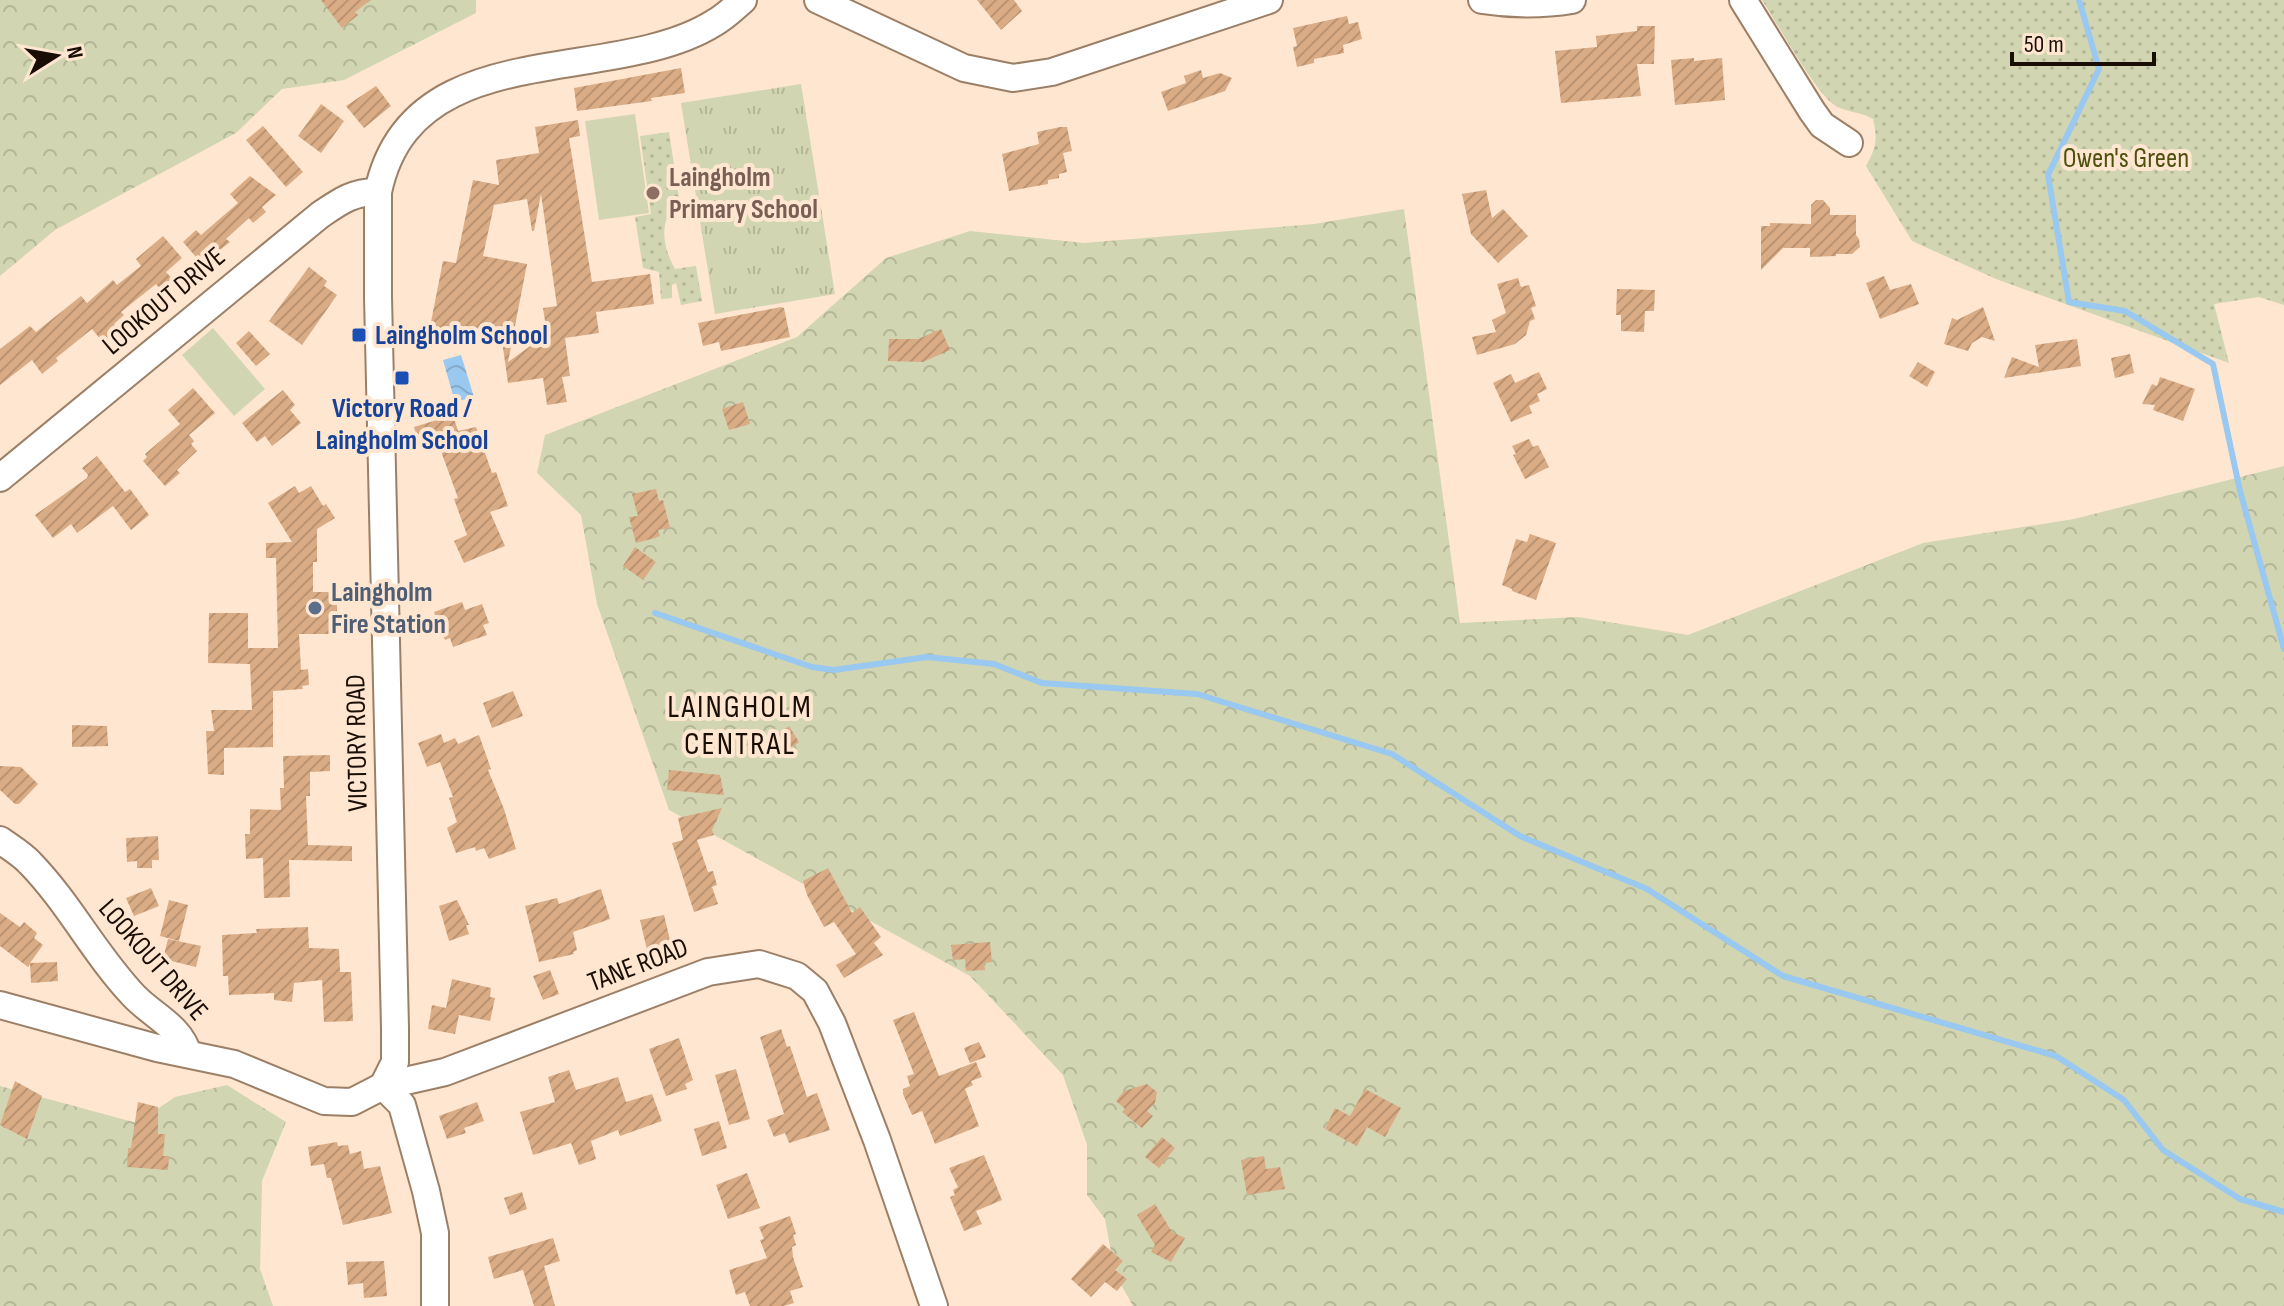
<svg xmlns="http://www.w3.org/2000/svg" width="2284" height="1306" font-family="'Sofia Sans Condensed',sans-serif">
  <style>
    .grass { fill: url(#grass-tufts) }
    .forest { fill: url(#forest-crowns) }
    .park { fill: url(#park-dots) }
    .garden { fill: #d1d5b1 }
    .water { fill: url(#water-waves) }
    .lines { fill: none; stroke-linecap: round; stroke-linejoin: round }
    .stream { stroke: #99c8f0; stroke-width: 6 }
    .building { fill: url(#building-hatch); fill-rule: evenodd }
    .minor-casing { stroke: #9c7f67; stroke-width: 30 }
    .minor { stroke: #fff; stroke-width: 26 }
    .education-dot { fill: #8d6e63; stroke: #ffe6d0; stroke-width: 3 }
    .transit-dot { fill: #1a4fb4; stroke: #ffe6d0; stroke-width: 3 }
    .service-dot { fill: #5c6f8a; stroke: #ffe6d0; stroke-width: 3 }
    .labels { text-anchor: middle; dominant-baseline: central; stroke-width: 8; stroke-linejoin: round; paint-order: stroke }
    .park-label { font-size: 28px; fill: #4d500e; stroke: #ffe6d0 }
    .education-label { font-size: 28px; font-weight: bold; fill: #785e54; stroke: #ffe6d0; text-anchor: start }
    .street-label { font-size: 28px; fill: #190e06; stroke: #ffe6d0 }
    .transit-label { font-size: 28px; font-weight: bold; fill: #164399; stroke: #ffe6d0; text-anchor: start }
    .service-label { font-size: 28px; font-weight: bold; fill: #4e5e75; stroke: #ffe6d0; text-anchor: start }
    .quarter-label { font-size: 32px; letter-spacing: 2px; fill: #190e06; stroke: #ffe6d0 }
  </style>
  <defs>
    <pattern id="grass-tufts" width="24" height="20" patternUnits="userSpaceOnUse" patternTransform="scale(2)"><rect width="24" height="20" fill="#d1d5b1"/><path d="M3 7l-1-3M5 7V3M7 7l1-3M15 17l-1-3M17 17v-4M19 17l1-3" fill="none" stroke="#b3b697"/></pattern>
    <pattern id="forest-crowns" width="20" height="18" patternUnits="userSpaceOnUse" patternTransform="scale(2)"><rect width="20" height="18" fill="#d1d5b1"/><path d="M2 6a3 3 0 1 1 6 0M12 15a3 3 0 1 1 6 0" fill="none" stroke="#b3b697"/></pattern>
    <pattern id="park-dots" width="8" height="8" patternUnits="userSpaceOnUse" patternTransform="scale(2)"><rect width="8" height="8" fill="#d1d5b1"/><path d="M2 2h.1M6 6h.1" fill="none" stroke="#b3b697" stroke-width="1.8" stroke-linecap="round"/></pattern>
    <pattern id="water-waves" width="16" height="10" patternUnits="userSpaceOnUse" patternTransform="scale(2)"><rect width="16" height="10" fill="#99c8f0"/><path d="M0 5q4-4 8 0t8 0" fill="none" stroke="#83abcc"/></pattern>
    <pattern id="building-hatch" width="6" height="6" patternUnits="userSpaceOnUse" patternTransform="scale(2)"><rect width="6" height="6" fill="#daac85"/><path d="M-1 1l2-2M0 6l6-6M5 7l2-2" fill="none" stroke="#ba9371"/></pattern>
  </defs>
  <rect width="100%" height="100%" fill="#ffe6d0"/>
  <!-- grass -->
  <polygon class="grass" points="801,84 835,294 715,314 681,103"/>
  <!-- forest -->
  <g class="forest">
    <polygon points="0,0 476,0 476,13 344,80 282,89 236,133 55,230 0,276"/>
    <polygon points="1404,209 1460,623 1578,617 1688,635 1923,543 2074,519 2284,466 2284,1306 1133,1306 1115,1274 1105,1219 1087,1195 1087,1145 1063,1075 970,976 669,810 597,604 581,515 537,473 545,435 797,337 886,258 970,231 1084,243 1314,224"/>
    <polygon points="227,1085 286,1122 262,1181 260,1269 273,1306 0,1306 0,1086 137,1123 175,1097"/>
  </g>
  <!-- park -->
  <g class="park">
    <path d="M1762,0H2284V305L2259,297L2214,304L2229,363L1996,279L1912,241L1866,166C1876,148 1878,139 1873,119C1860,111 1845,113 1833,104C1814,90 1777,23 1762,0Z"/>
    <path d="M669,132L681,210L669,212C660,232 665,251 675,269L696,266L702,301L681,305L676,283L672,285V298L661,299L659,272L643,268L635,217L651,214L640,136Z"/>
  </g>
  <!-- garden -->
  <g class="garden">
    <polygon points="635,114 649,213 599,220 585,121"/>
    <polygon points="213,328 265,389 234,416 182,355"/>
  </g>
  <!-- water -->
  <polygon class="water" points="461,355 474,397 455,402 443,360"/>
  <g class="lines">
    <!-- stream -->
    <g class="stream">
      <polyline points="2079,0 2099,69 2048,175 2069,302 2125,311 2213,364 2240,491 2284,649"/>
      <polyline points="655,613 812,667 834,670 927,657 994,664 1042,683 1197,694 1392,754 1520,836 1647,889 1783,976 2056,1056 2124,1100 2163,1150 2240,1199 2284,1212"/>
    </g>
  </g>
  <!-- building -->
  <g class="building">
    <polygon points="321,0 371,0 355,12 358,15 342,28"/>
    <polygon points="977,0 1014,0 1022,11 1001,30"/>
    <polygon points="1347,16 1349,24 1358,22 1362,39 1343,45 1344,53 1314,59 1314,63 1297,67 1293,47 1297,46 1293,28"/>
    <polygon points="1637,26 1655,26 1654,64 1637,64 1641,96 1561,103 1555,51 1597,47 1596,36 1637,31"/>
    <polygon points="1694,58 1694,61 1722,58 1725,100 1675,105 1671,60"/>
    <polygon points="681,68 685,93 651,98 652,101 577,111 574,88"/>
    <polygon points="1201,70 1203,78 1220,73 1232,78 1225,91 1168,111 1161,92 1186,83 1184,76"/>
    <polygon points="376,86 391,106 364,128 346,106"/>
    <polygon points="321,104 344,121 321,153 298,136"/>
    <path d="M578,120L580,136L569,138L592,282L650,274L654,304L596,312L599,333L565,338L570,376L562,377L567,402L547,405L543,378L508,383L501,334L476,329L475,336L430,327L443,261L456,263L473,180L499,185L496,160L539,153L535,127ZM541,194L557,306L543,308L547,334L508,362L527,264L483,256L494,205L527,199L532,231H534Z"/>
    <polygon points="263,126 303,172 286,187 246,140"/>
    <polygon points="1060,127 1067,127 1072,151 1063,153 1067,172 1059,174 1059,178 1048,180 1048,184 1009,191 1002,154 1039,144 1037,132"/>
    <polygon points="250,176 276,195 262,207 266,212 253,223 249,218 226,239 230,242 202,264 183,242 196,230 201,235 238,203 230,194"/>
    <polygon points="1486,190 1492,218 1503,209 1528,236 1498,263 1471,234 1462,194"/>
    <polygon points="1816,200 1823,200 1830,208 1830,215 1856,215 1856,235 1859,239 1860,247 1852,254 1836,254 1836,256 1810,257 1810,248 1783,248 1761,270 1761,226 1770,226 1770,223 1811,224 1811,205"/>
    <polygon points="163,236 182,258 166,272 176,283 164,293 156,284 121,312 124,315 114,324 121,333 106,346 92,329 56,358 58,361 42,374 32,360 0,385 0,349 30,326 36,332 81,296 87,303 113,280 117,285 141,266 136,259"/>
    <polygon points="309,267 327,281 324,286 337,295 302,345 269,321"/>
    <polygon points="1884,276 1890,290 1911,284 1919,304 1880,319 1866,283"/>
    <polygon points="1518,278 1521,287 1529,285 1536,306 1531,308 1535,319 1530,321 1526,335 1515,344 1477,355 1472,337 1496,332 1492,320 1506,313 1497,284"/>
    <polygon points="1617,289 1655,290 1654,311 1645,311 1644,332 1621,331 1621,315 1616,315"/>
    <polygon points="781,307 784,308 790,337 721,351 719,342 703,346 698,323"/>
    <polygon points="1983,307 1995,341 1982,337 1972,343 1968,351 1944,344 1952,318 1957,320"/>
    <polygon points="941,329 950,350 923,362 888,361 889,339 918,339"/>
    <polygon points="249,331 270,354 256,366 236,343"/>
    <polygon points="2077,339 2081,366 2004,378 2012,357 2039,367 2035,345"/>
    <polygon points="2130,354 2134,373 2115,378 2111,358"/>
    <polygon points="1918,362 1935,372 1927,387 1909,376"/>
    <polygon points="1539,372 1547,389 1537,394 1540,401 1529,406 1532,413 1511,422 1493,383 1511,374 1515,383"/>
    <polygon points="2160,377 2195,389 2183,421 2153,410 2155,405 2142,404 2152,384 2157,386"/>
    <polygon points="193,388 215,413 189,435 194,441 191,444 197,451 177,470 180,473 165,486 143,461 147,457 145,454 180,424 168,410"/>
    <polygon points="283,390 295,405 290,410 301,423 272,446 265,436 257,442 242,423"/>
    <polygon points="743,402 750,424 729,430 722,409"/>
    <polygon points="453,415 458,431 476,427 492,473 496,472 508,506 490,512 505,546 464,563 454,541 467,535 454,499 458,498 438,443 420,449 414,427"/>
    <polygon points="1529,439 1533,447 1538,445 1549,467 1525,479 1513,455 1516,454 1512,446"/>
    <polygon points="97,456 125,492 130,489 149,515 131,530 113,506 77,533 71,524 53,538 35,515 87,478 88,475 82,468"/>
    <polygon points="295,486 299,493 311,486 323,506 326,504 335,518 317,529 317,562 313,562 313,592 337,592 337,612 333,611 333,634 299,634 301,670 308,669 309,685 302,686 303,689 273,691 273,747 224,748 224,775 208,774 206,731 214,731 211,710 252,710 250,664 208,663 209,613 248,613 248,648 278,648 276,558 266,558 266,543 292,542 268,503"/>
    <polygon points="656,489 659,501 663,500 670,528 658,530 660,536 655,538 636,543 629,517 638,516 632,494"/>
    <polygon points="1530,534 1556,543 1536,600 1512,591 1512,589 1502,585 1516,539 1527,542"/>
    <polygon points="635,547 656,562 643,580 623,566"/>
    <polygon points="462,602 465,610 482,604 489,623 483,625 487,635 453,647 450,638 445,640 434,612"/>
    <polygon points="513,691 523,716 492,728 483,703"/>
    <polygon points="72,725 107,726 108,746 72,747"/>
    <polygon points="789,726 799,742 787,751 785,748 783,750 775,737"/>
    <polygon points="441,734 444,743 455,738 458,744 479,735 491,769 488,770 504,809 516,849 489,859 484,848 476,851 475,847 456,853 447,828 457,822 449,798 453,797 440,762 427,767 418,743"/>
    <polygon points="330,755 330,771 310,772 310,796 306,796 308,845 352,846 352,861 289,860 290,897 264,898 263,858 246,859 245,834 250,834 250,809 281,810 280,788 284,788 283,756"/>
    <polygon points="0,766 21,767 38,784 19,804 15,804 0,790"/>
    <polygon points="669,770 720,775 724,795 667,790"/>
    <polygon points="722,808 712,830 714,835 697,840 708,872 713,871 717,885 712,887 718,904 694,912 672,843 683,840 678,818"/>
    <polygon points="158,836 159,860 152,860 152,868 137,868 137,861 127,862 126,838"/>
    <polygon points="828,868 852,913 860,907 881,937 874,943 883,955 844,978 836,965 856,954 834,922 824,927 807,895 803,881"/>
    <polygon points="151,888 159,906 134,916 126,898"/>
    <polygon points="601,889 610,919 573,932 577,950 573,952 574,954 539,962 525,906 557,898 559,904"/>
    <polygon points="169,900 188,905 179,941 160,936"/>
    <polygon points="457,900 469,925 466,925 469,934 449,941 439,906"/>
    <polygon points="0,913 20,927 24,922 37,933 34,938 43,945 30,963 57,962 58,981 31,983 30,964 28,967 0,946"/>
    <polygon points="664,915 672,948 648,954 640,920"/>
    <polygon points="308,927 309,948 339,949 340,972 351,972 353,1021 324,1022 322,980 294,983 292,1002 274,1000 274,993 229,995 228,976 223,976 222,935 257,933 256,929"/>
    <polygon points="168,939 201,946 196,967 163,959"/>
    <polygon points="990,942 992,962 984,963 985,970 966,971 965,959 953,960 951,945"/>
    <polygon points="550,970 559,994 543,1000 533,976"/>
    <polygon points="452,979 491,988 490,997 495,998 490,1021 459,1015 455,1034 428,1029 432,1005 446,1008"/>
    <polygon points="914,1012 939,1076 976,1062 982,1077 971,1081 973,1085 965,1089 979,1126 935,1144 922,1111 912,1115 903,1094 903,1089 910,1086 907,1076 914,1074 893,1020"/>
    <polygon points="781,1029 787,1047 790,1046 807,1097 817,1093 830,1130 789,1143 785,1133 774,1137 767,1120 784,1114 760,1037"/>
    <polygon points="679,1038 693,1080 685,1084 687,1089 666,1096 649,1049"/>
    <polygon points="979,1042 986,1057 970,1063 964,1048"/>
    <polygon points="736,1069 750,1119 729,1125 715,1075"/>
    <polygon points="569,1070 576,1090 618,1077 626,1102 652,1094 662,1121 620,1136 618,1130 591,1141 596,1159 579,1165 571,1143 533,1155 520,1112 555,1102 548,1077"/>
    <polygon points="15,1081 42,1096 27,1139 0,1125"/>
    <polygon points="1147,1084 1157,1092 1155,1103 1147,1111 1153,1116 1142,1128 1122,1112 1125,1109 1116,1101 1124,1091"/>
    <polygon points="1365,1089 1401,1108 1385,1137 1367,1127 1357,1146 1325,1129 1335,1108 1350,1116"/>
    <polygon points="138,1102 158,1107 158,1134 165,1134 163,1156 169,1156 168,1170 127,1167 128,1148 131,1148"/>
    <polygon points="477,1102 484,1121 464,1128 466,1133 447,1139 439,1116"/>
    <polygon points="719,1121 727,1148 702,1156 694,1129"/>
    <polygon points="1162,1137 1175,1148 1159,1168 1145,1157"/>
    <polygon points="337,1142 338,1146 348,1145 350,1154 361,1151 364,1169 380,1166 392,1213 343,1225 331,1178 327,1178 324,1164 311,1166 308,1147"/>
    <polygon points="984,1155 1002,1200 976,1211 982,1224 964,1231 950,1197 955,1195 953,1190 958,1187 949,1168"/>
    <polygon points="1264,1156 1266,1169 1280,1167 1285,1189 1247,1195 1241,1160"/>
    <polygon points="747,1173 760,1208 728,1219 716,1185"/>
    <polygon points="522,1192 527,1209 510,1215 504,1198"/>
    <polygon points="1155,1204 1172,1232 1185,1238 1171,1262 1151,1252 1155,1245 1137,1215"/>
    <polygon points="790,1216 796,1234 793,1235 796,1245 792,1247 793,1257 803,1287 790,1291 794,1303 784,1306 750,1306 745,1292 736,1295 729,1270 767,1258 760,1240 764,1239 759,1227"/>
    <polygon points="553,1238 560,1261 544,1266 555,1306 534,1306 523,1270 494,1279 488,1257"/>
    <polygon points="1103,1244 1123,1261 1115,1270 1127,1279 1117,1291 1105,1282 1091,1297 1071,1279"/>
    <polygon points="384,1261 387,1296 364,1298 363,1283 348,1285 346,1262"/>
  </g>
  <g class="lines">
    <!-- minor casing -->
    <g class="minor-casing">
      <g id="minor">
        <polyline points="818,0 964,68 1013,78 1052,72 1269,0"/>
        <path d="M1482,0C1514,5 1541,5 1572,0"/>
        <polyline points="1743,0 1812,111 1822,125 1849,143"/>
        <path d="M0,478L320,215C339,202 354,191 378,192"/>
        <path d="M0,840C10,847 22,854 30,863C69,903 95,955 134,996C153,1016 180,1026 188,1054"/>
        <polyline points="0,1005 157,1048 234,1064 324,1101 352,1102 383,1086 445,1072 708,972 759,964 797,976 815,991 832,1023 877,1140 934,1306"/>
        <path d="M383,1086L395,1062V1028L378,297V192C411,33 612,87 714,23C725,17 734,8 743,0"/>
        <polyline points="383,1086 402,1105 426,1191 435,1233 435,1306"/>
      </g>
    </g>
    <!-- minor -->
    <use href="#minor" class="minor"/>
  </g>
  <!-- markers -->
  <circle class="education-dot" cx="653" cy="193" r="8"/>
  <g class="transit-dot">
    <rect x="351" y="327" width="16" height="16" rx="4"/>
    <rect x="394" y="370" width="16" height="16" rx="4"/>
  </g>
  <circle class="service-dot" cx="315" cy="608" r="8"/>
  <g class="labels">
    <!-- park labels -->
    <g class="park-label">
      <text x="2126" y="158">Owen's Green</text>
    </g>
    <!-- education labels -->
    <g class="education-label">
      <text x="669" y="177">Laingholm<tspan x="669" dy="32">Primary School</tspan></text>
    </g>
    <!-- street labels -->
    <g class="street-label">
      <text transform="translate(164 301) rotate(-40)">LOOKOUT DRIVE</text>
      <text transform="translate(357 743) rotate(-91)">VICTORY ROAD</text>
      <text transform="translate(153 960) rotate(49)">LOOKOUT DRIVE</text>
      <text transform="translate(638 965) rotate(-21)">TANE ROAD</text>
    </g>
    <!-- transit labels -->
    <g class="transit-label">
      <text x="375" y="335">Laingholm School</text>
      <text x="402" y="408" text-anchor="middle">Victory Road /<tspan x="402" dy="32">Laingholm School</tspan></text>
    </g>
    <!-- service labels -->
    <g class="service-label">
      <text x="331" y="592">Laingholm<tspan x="331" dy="32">Fire Station</tspan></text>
    </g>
    <!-- quarter labels -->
    <g class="quarter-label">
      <text x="740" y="707">LAINGHOLM<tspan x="740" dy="37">CENTRAL</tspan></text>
    </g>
  </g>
  <!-- north arrow -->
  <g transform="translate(56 56) rotate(79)" stroke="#ffe6d0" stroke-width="6" paint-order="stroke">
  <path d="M0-6L14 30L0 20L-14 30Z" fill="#190e06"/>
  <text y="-12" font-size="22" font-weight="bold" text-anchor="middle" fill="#190e06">N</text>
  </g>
  <!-- scale -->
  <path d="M2012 52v12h142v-12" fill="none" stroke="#190e06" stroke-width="4"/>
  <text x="2024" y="52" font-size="24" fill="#190e06" stroke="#ffe6d0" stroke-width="6" paint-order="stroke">50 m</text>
</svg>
